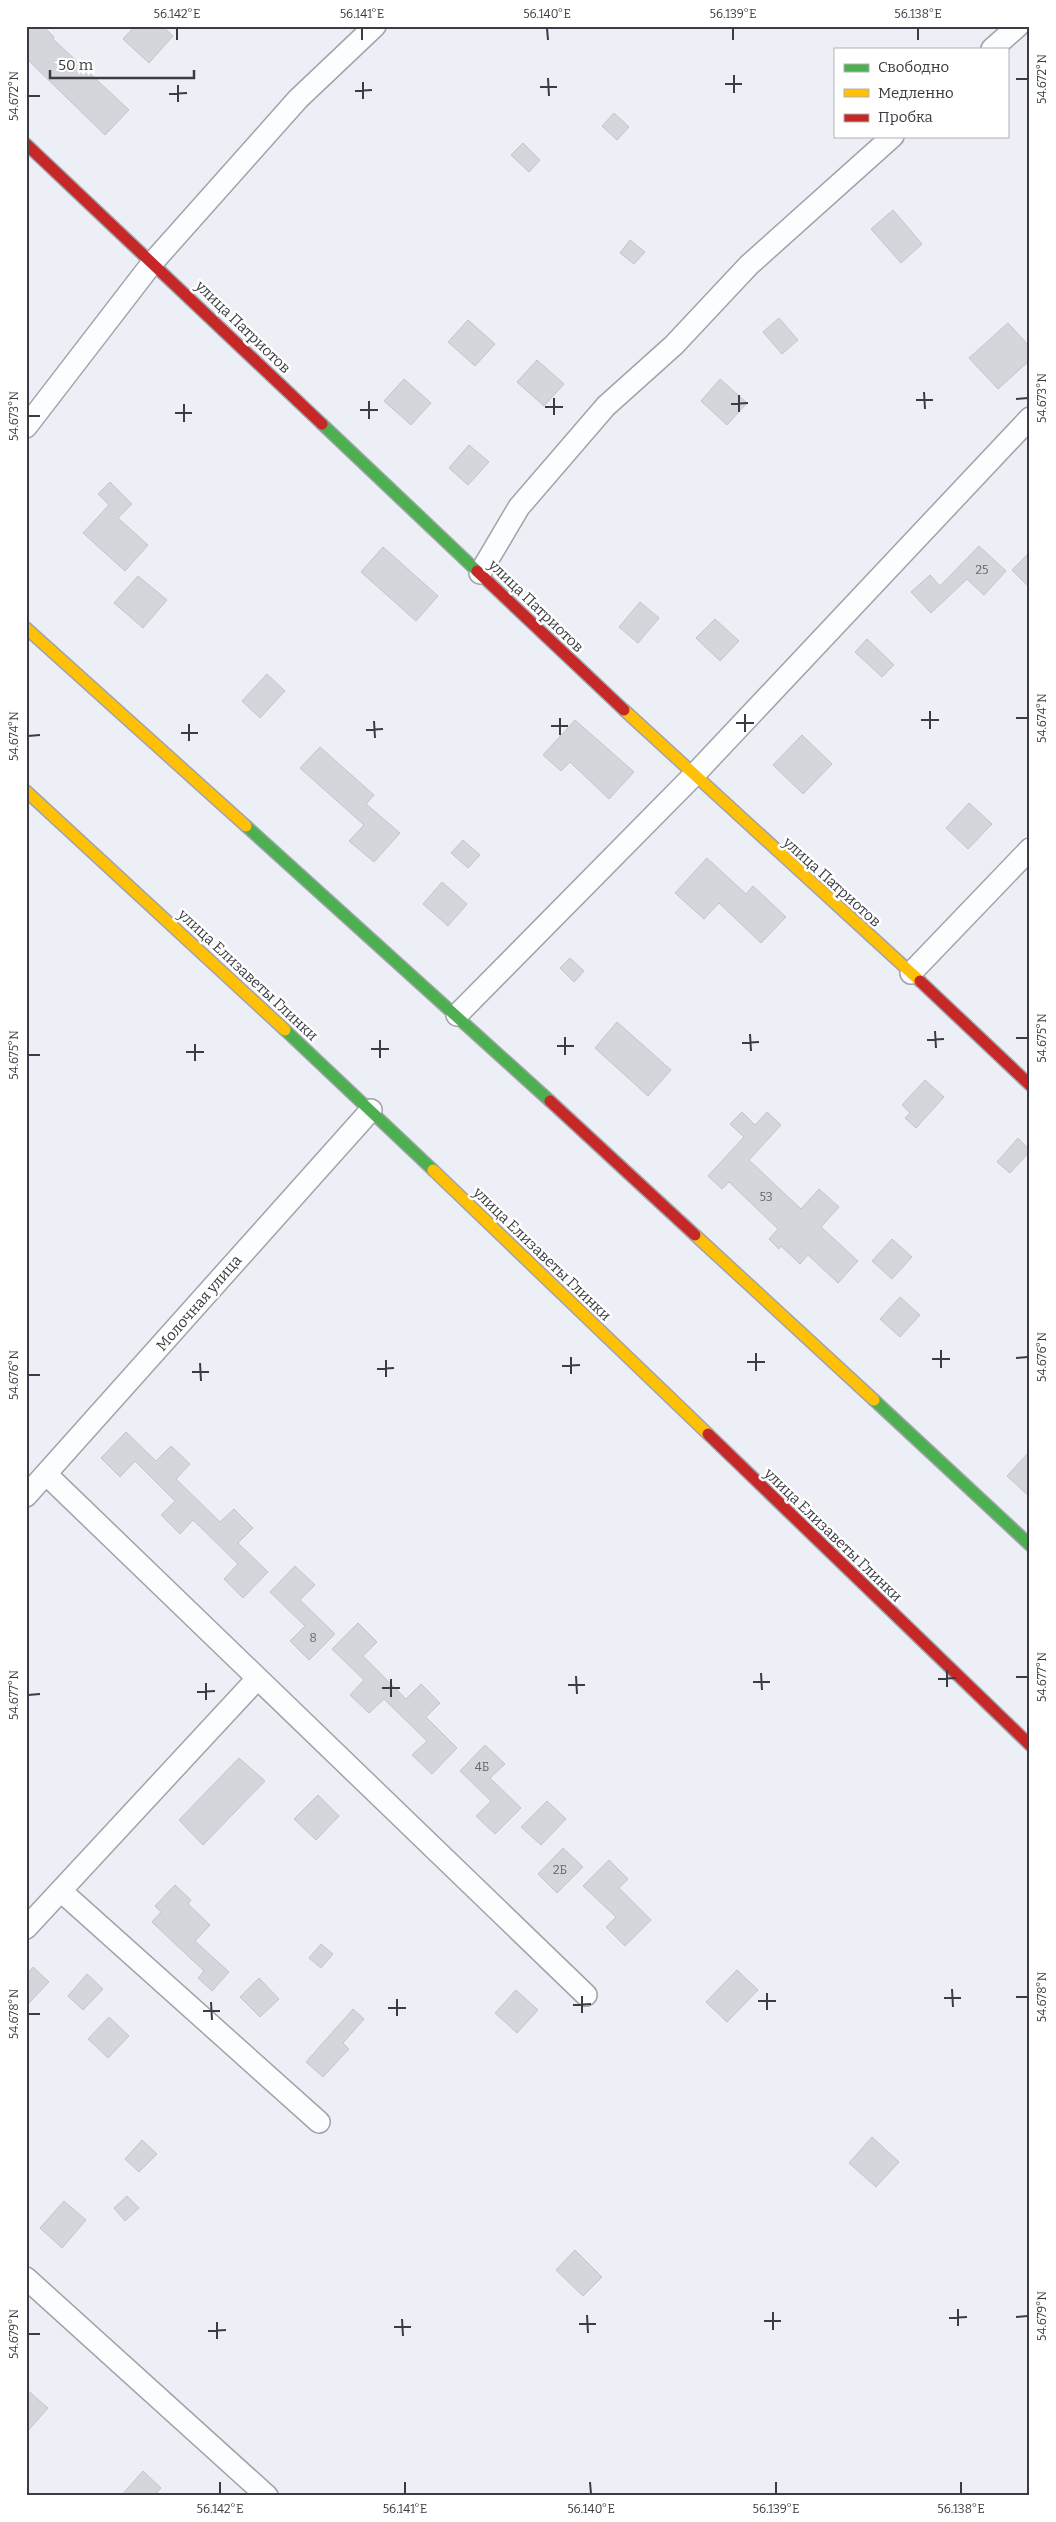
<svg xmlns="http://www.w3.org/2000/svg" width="1056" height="2522" font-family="Bitter,serif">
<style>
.building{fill:#d5d6dc;stroke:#c2c4ca}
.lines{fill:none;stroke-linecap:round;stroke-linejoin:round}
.street-casing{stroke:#a2a3a9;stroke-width:24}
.fast-casing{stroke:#a2a3a9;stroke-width:14}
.slow-casing{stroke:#a2a3a9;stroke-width:14}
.jam-casing{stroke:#a2a3a9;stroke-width:14}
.street{stroke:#fcfdfe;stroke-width:21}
.fast{stroke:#4caf50;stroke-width:11}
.slow{stroke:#ffc107;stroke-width:11}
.jam{stroke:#c62828;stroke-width:11}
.ticks{fill:none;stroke:#3b3c42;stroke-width:2}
.labels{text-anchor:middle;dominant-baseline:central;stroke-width:5;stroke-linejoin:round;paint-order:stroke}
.number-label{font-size:12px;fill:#64656b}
.street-label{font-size:15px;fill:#3b3c42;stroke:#fff}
.neatline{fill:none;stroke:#3b3c42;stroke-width:2}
.ticks-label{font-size:12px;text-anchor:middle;fill:#3b3c42}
</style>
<rect width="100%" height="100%" fill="#edeff7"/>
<path class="building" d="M26,26H43L54,37L53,39L129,110L105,135L26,58Z
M135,26H162L173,36L149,63L123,39Z
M614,113L629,127L617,140L602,126Z
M523,143L540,160L529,172L511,155Z
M893,210L922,244L901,263L871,229Z
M630,240L645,252L634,264L620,253Z
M779,318L798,340L782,354L763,332Z
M468,320L495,344L475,366L448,342Z
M1008,323L1030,347V360L998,389L969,358Z
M537,360L564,384L544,406L517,382Z
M404,379L431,403L411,425L384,401Z
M720,379L747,403L727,425L701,401Z
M469,445L489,462L468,485L449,468Z
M110,482L132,504L118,518L148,545L125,571L83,533L109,505L98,494Z
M979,546L1006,571L984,595L967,579L931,613L911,592L930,575L940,586Z
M383,547L438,596L416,621L361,572Z
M1030,552V588L1012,570Z
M138,576L167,600L143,628L114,603Z
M640,602L659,618L638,643L619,627Z
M715,619L739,641L720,661L696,638Z
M867,639L894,665L882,677L855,652Z
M267,674L285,691L260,718L242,701Z
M575,720L634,772L609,799L570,762L561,771L543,755Z
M802,735L832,764L803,794L773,765Z
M320,747L374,795L366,804L400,833L374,862L349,841L364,825L300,768Z
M969,803L992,824L968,849L946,828Z
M463,840L480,855L468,868L451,853Z
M707,858L746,894L753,886L786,917L761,943L719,903L704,919L675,893Z
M442,882L467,904L448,926L423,904Z
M570,958L584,971L574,982L560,968Z
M617,1022L671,1070L648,1096L595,1048Z
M925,1080L944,1097L916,1128L905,1118L910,1113L902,1105Z
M742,1112L755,1125L767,1112L781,1125L749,1160L801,1209L819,1189L839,1207L821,1227L858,1261L838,1283L808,1255L800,1264L781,1246L779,1249L769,1239L778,1229L729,1182L722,1189L708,1176L744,1137L730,1124Z
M1018,1138L1030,1151L1010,1173L997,1162Z
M892,1239L912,1257L892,1279L872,1261Z
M900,1297L920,1315L900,1337L880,1319Z
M126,1432L156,1461L171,1446L190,1464L176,1479L220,1522L234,1509L253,1528L238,1543L268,1572L243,1598L224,1579L238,1564L193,1520L180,1534L161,1515L175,1501L135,1461L120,1477L101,1458Z
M1030,1451V1497L1007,1476Z
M295,1566L315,1585L300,1600L335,1634L309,1660L290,1641L305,1626L270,1592Z
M358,1623L377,1642L363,1656L406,1699L421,1684L440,1703L426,1717L457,1748L432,1774L412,1755L427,1741L384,1699L369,1713L350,1695L364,1680L332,1649Z
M485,1745L505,1764L490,1778L521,1808L495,1834L476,1816L491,1801L460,1771Z
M239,1758L265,1781L203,1845L179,1820Z
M318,1795L339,1816L316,1840L294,1819Z
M547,1801L566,1819L541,1845L521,1827Z
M563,1848L583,1867L557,1893L538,1874Z
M609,1860L628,1879L619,1888L651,1920L625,1946L606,1927L616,1917L583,1886Z
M175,1885L191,1900L188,1904L210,1925L195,1941L229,1972L212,1991L198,1978L204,1971L152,1922L161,1912L155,1906Z
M321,1944L333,1954L321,1968L309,1958Z
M33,1967L49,1982L26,2006V1975Z
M737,1970L758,1990L727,2022L706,2002Z
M87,1974L103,1989L83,2010L68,1996Z
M259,1978L279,1999L260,2017L240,1997Z
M516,1990L538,2010L517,2033L495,2013Z
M353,2009L364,2019L343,2043L349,2049L323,2077L306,2062Z
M109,2017L129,2036L108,2058L88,2039Z
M872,2137L899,2162L876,2187L849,2163Z
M142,2140L157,2154L139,2172L125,2159Z
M127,2196L139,2208L125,2221L114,2208Z
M64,2201L86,2220L62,2248L40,2228Z
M575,2250L602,2277L583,2296L556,2270Z
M26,2389L48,2408L26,2433Z
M143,2471L161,2488L154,2496H121Z"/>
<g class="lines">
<g class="street-casing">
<path id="street" d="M992,49L1018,26
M26,427L153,262L298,99L375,26
M480,573L519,507L606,406L674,345L749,265L893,136
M911,973L1030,849
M457,1015L693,776L1030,418
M47,1475L586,1995
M26,1496L371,1110
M61,1891L319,2122
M26,1928L257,1679
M26,2278L267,2496"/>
</g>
<g class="fast-casing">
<path id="fast" d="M322,424L477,571
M246,826L550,1101
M285,1030L433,1170
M874,1400L1030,1545"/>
</g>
<g class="slow-casing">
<path id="slow" d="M26,628L246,826
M624,710L920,981
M26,791L285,1030
M433,1170L708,1434
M695,1235L874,1400"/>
</g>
<g class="jam-casing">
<path id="jam" d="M26,144L322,424
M477,571L624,710
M920,981L1030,1085
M550,1101L695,1235
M708,1434L1030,1745"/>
</g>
<use href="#street" class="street"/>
<use href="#fast" class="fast"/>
<use href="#slow" class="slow"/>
<use href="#jam" class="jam"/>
</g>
<path class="ticks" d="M177,28V40M362,28V40M547,28L548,40M733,28V40M918,28V40M734,75V93M548,78L549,96M1016,79H1028M363,82V99M725,84H742M178,85V102M540,87H557M355,91L372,90M169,94L187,93M28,96H40M924,392L925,409M739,395V412M554,398V415M1016,399L1028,398M916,400H933M369,401V419M184,404V422M731,404L748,403M545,407H563M360,410H378M175,413H192M28,416H40M930,711V729M745,714V732M560,718V735M1016,718H1028M921,720H939M374,721L375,738M736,723H754M189,724V741M551,726H568M366,730L383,729M181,733H198M28,736L40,735M935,1031L936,1048M750,1034L751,1051M565,1037V1055M1016,1038H1028M380,1040V1058M927,1040L944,1039M742,1043L759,1042M195,1044V1061M557,1046H574M371,1049H389M186,1052H204M28,1055H40M941,1350V1368M756,1353V1371M571,1357V1374M1016,1358L1028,1357M932,1359H950M386,1360V1377M747,1362H765M200,1363L201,1381M562,1366L580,1365M377,1369L394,1368M192,1372H209M28,1375H40M947,1670V1687M761,1673L762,1690M576,1676L577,1694M1016,1677H1028M391,1679V1697M938,1679L956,1678M753,1682H770M206,1683V1700M568,1685H585M382,1688H400M197,1692L215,1691M28,1695L40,1694M952,1989L953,2007M767,1993V2010M582,1996V2013M1016,1997H1028M944,1998H961M397,1999V2016M758,2001H776M211,2002L212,2020M573,2005L591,2004M388,2008H406M203,2011H220M28,2014H40M958,2309V2326M773,2312V2330M587,2315L588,2333M1016,2317L1028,2316M949,2318L967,2317M402,2319L403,2336M764,2321H781M217,2322V2339M579,2324H596M394,2327H411M208,2331L226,2330M28,2334H40M220,2482V2494M405,2482V2494M590,2482L591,2494M776,2482V2494M961,2482V2494"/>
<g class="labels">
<g class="number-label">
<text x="982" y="570">25</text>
<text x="766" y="1197">53</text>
<text x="313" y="1638">8</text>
<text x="482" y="1767">4Б</text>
<text x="560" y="1870">2Б</text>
</g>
<g class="street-label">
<text transform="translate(243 327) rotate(44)">улица Патриотов</text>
<text transform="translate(536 606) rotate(44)">улица Патриотов</text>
<text transform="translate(832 882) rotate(42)">улица Патриотов</text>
<text transform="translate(248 975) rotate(43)">улица Елизаветы Глинки</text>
<text transform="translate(542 1254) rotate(44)">улица Елизаветы Глинки</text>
<text transform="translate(199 1303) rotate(-49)">Молочная улица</text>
<text transform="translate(833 1535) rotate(44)">улица Елизаветы Глинки</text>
</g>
</g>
<rect width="1056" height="2522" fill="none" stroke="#ffffff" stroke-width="55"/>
<rect x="834" y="48" width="175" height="90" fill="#ffffff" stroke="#b1b1b3"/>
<rect x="844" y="64" width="25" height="8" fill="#4caf50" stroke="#b1b1b3"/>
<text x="878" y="72" font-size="15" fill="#3b3c42">Свободно</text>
<rect x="844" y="89" width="25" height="8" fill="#ffc107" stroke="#b1b1b3"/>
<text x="878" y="98" font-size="15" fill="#3b3c42">Медленно</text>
<rect x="844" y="114" width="25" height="8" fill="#c62828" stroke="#b1b1b3"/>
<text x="878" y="122" font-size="15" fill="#3b3c42">Пробка</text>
<path d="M50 70v8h144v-8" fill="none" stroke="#3b3c42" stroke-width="2.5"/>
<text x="58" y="70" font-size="15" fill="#3b3c42" stroke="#ffffff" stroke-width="4" paint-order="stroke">50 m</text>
<rect x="28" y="28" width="1000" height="2466" class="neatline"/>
<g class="ticks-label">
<text x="177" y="18">56.142°E</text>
<text x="362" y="18">56.141°E</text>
<text x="547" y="18">56.140°E</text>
<text x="733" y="18">56.139°E</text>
<text x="918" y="18">56.138°E</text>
<text transform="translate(1042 79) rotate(-90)" y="4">54.672°N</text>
<text transform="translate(14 96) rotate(-90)" y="4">54.672°N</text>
<text transform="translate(1042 398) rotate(-90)" y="4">54.673°N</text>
<text transform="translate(14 416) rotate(-90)" y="4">54.673°N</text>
<text transform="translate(1042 718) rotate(-90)" y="4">54.674°N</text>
<text transform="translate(14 736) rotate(-90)" y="4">54.674°N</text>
<text transform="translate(1042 1038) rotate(-90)" y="4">54.675°N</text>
<text transform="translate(14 1055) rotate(-90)" y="4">54.675°N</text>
<text transform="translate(1042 1357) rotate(-90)" y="4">54.676°N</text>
<text transform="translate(14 1375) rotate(-90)" y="4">54.676°N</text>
<text transform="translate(1042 1677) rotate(-90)" y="4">54.677°N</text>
<text transform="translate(14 1695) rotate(-90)" y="4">54.677°N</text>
<text transform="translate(1042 1997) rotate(-90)" y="4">54.678°N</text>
<text transform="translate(14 2014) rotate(-90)" y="4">54.678°N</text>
<text transform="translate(1042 2316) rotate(-90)" y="4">54.679°N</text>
<text transform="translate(14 2334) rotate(-90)" y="4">54.679°N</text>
<text x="220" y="2513">56.142°E</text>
<text x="405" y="2513">56.141°E</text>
<text x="591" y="2513">56.140°E</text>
<text x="776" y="2513">56.139°E</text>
<text x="961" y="2513">56.138°E</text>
</g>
</svg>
